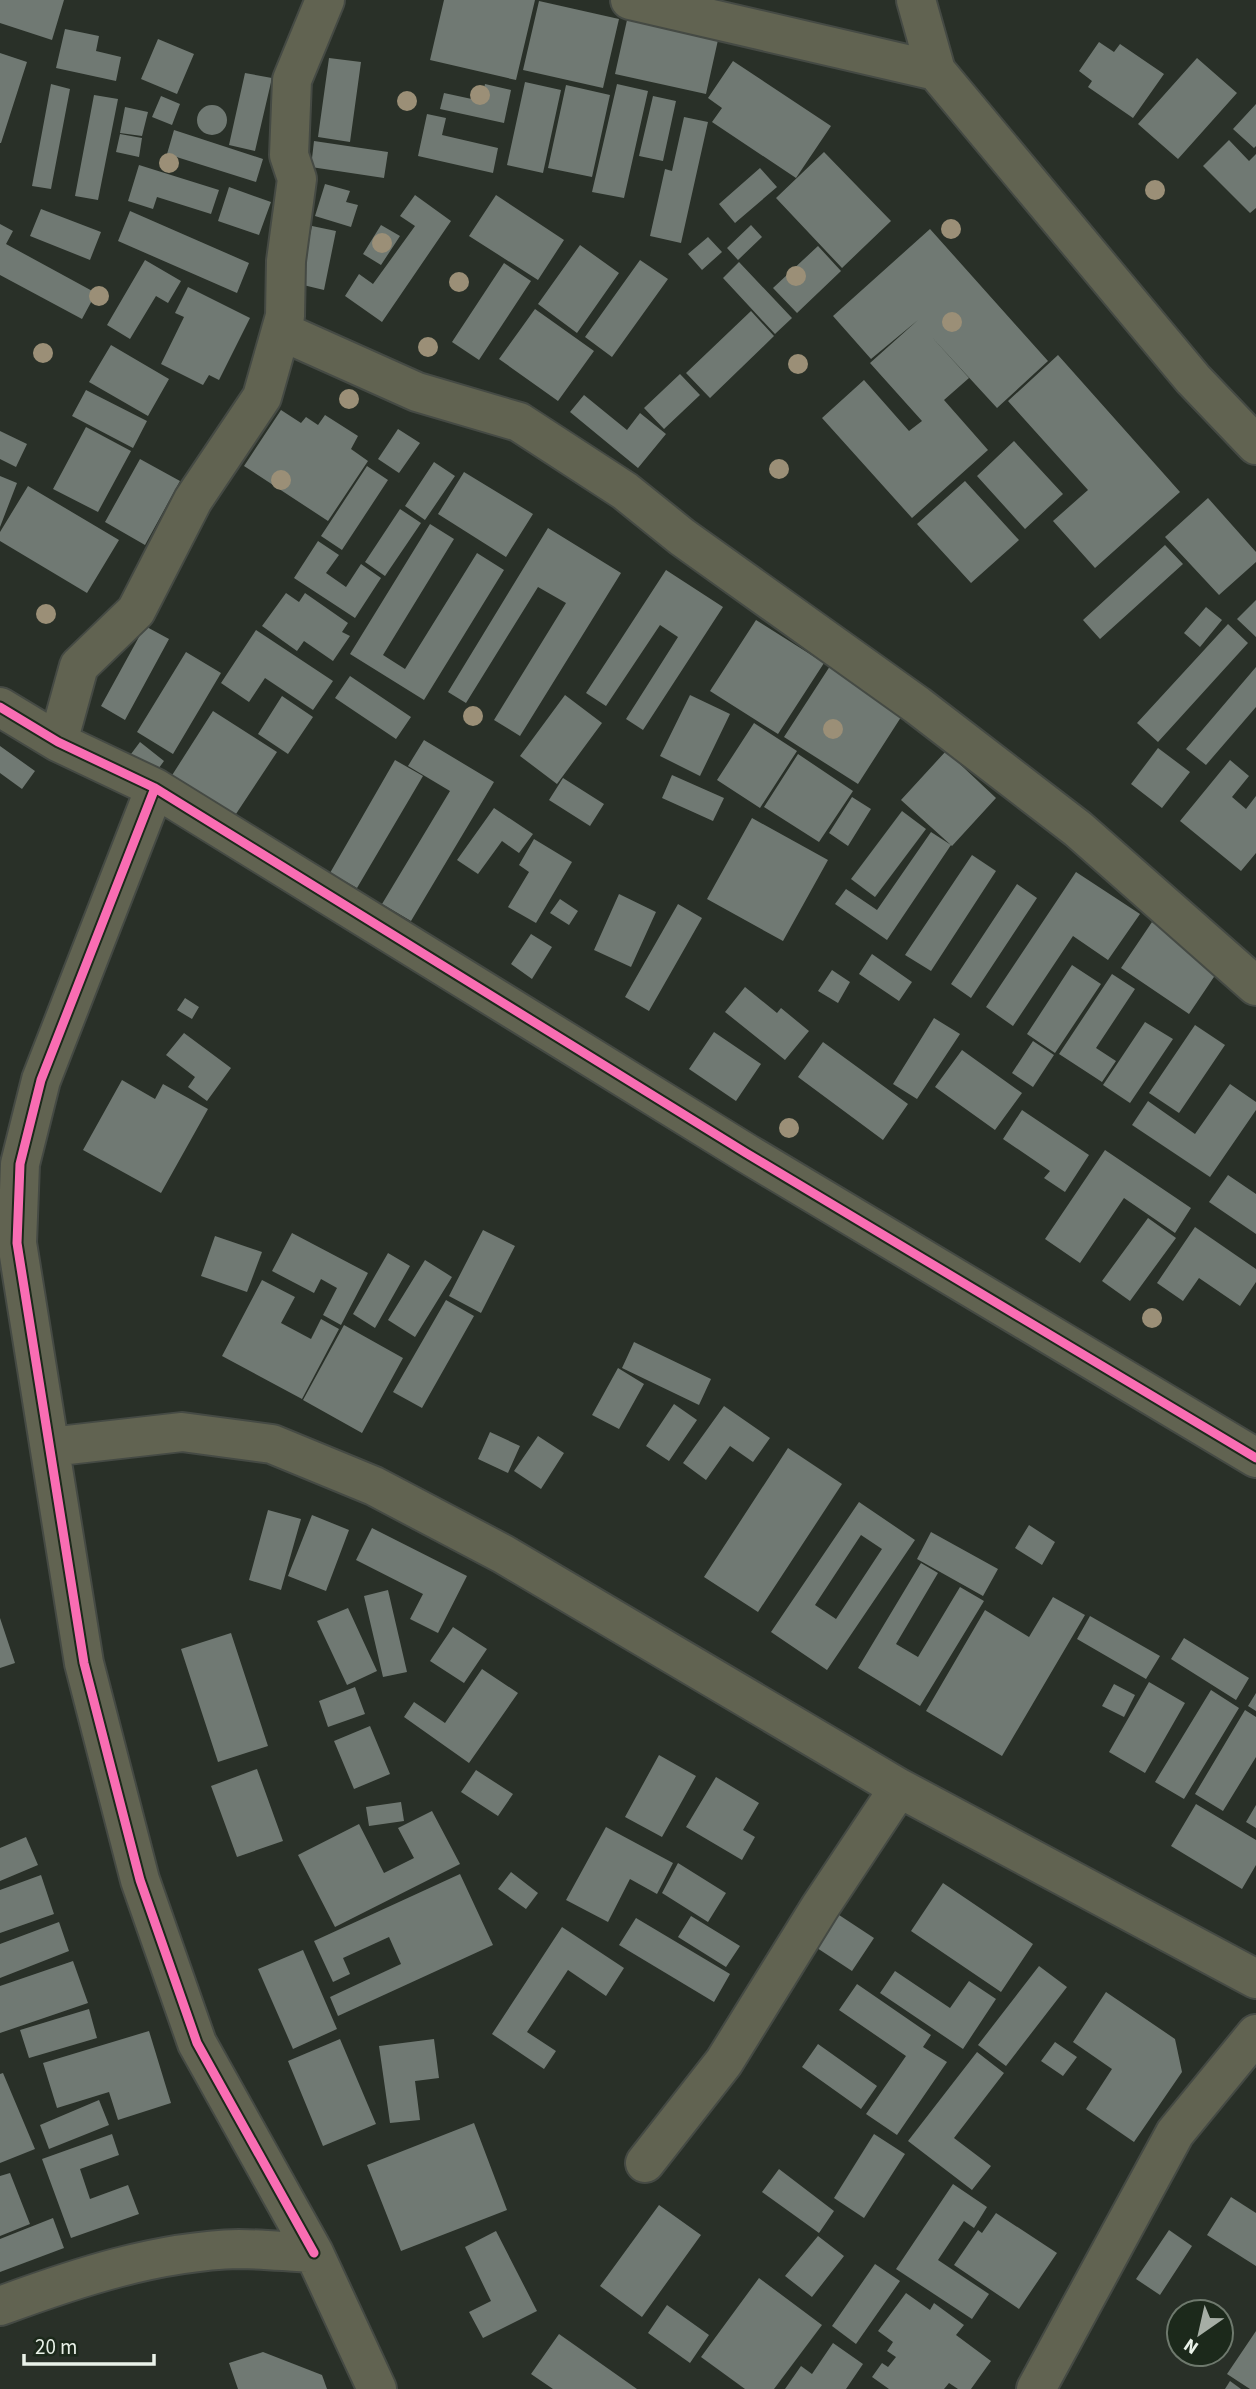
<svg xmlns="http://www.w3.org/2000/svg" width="1256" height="2389" font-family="'Source Sans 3',sans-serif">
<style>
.building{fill:#707973;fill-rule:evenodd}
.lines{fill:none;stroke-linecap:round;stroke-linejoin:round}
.minor-casing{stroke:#454a44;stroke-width:42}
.minor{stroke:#616351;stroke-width:38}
.cycleway-casing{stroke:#1c291b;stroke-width:13}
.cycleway{stroke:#f96db3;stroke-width:9}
.tree{fill:#9b8f77}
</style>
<rect width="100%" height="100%" fill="#293028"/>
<path class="building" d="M0,0H64L52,40L0,23Z
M444,0H535L516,80L430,60Z
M539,1L619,19L603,88L523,70Z
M627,20L718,40L706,94L615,74Z
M65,29L99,36L96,51L121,57L116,81L56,68Z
M158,39L194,54L177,94L141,79Z
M1099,42L1114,52L1120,44L1164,74L1133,118L1088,87L1092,81L1079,71Z
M0,53L27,62L1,143H0Z
M329,58L361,62L350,142L318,137Z
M1197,58L1237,93L1178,159L1138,124Z
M733,61L831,126L796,178L712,122L722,108L708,98Z
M245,73L272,78L255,151L229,145Z
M525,82L561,90L543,173L507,165Z
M51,84L70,89L51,189L32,186Z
M485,84L511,90L504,123L440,109L444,93L481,101Z
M617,84L648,91L624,198L592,192Z
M566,85L610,95L592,177L548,168Z
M94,95L118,99L98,200L75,196Z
M161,96L180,104L172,125L152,117Z
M653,96L676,101L663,161L639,156Z
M1256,104V146L1254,148L1233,129Z
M197 120a15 15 0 1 1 30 0a15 15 0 1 1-30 0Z
M125,107L148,112L142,136L120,133Z
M427,114L446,118L442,135L498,148L493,173L418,156Z
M684,117L708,122L681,243L650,236L665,169L672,171Z
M174,130L263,159L256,182L167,154Z
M120,134L142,138L139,157L116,152Z
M1229,140L1249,161L1256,154V208L1250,213L1203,166Z
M314,141L388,152L384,178L311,167Z
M824,152L891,221L842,268L776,198Z
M139,165L219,190L211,214L157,197L153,209L128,201Z
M760,168L777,187L735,223L719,204Z
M325,184L350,191L346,202L358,205L351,227L315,216Z
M229,187L271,202L259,235L218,221Z
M415,195L451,221L382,322L345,296L359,274L373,284L415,226L400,216Z
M496,195L564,240L538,280L469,236Z
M41,209L101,232L90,260L30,236Z
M130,211L249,263L237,293L118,241Z
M0,224L13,231L6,244L96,293L82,319L0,275Z
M381,225L400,236L381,265L363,254Z
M751,225L762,237L738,260L727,248Z
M312,226L336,231L324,290L299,284Z
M930,229L1048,361L997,408L929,334L969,378L944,400L988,450L912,518L822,418L864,380L909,431L922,421L870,363L918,320L871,359L833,316Z
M708,237L722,252L702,270L688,254Z
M580,245L619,273L577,333L538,304Z
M818,246L841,271L797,313L773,288Z
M145,260L181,281L168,303L156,296L130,339L107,325Z
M640,260L668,279L612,357L585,337Z
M739,262L792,318L775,334L723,278Z
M504,263L531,281L479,360L452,342Z
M188,287L250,318L219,380L209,375L203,385L161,364L184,317L175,313Z
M535,309L594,351L558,401L499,359Z
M751,311L774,336L710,398L686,373Z
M111,345L169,379L148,416L89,382Z
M1058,355L1180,492L1095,568L1053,521L1088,490L1008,401Z
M680,374L700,395L664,429L644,408Z
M86,390L147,421L133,448L72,416Z
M584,395L627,430L640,413L666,434L638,468L570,412Z
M281,410L301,423L306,417L318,425L325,415L358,436L351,449L368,461L328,521L244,466Z
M86,427L131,451L98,512L53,489Z
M398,429L420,443L399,473L378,459Z
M0,431L27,444L16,467L0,459Z
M1014,441L1063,494L1025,529L977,476Z
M140,459L180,481L145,545L105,522Z
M434,462L455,476L425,520L405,506Z
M367,466L388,480L342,550L321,536Z
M464,472L533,514L506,557L438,514Z
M0,476L17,483L0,527Z
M965,481L1019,540L971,583L917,524Z
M28,486L119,540L87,593L0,541V532Z
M1208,498L1256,552V562L1219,595L1165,537Z
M400,509L421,523L385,576L365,562Z
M430,524L454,539L383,655L405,669L477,553L504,570L424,700L350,654Z
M548,528L621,573L520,736L494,720L566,603L538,587L466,703L448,692Z
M318,541L339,555L326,573L346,587L361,564L381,578L355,618L294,578Z
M1165,545L1183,564L1100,639L1083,620Z
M666,570L723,607L643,730L626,719L678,637L660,625L606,706L586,693Z
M286,593L299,602L305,593L348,623L342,632L350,636L333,661L304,641L297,651L262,626Z
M1256,600V637L1237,619Z
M1206,607L1222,620L1200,647L1184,633Z
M756,620L824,663L778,734L710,691Z
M1228,624L1248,643L1158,742L1137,723Z
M145,626L169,639L125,720L101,706Z
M256,630L333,681L313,710L265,678L249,702L221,683Z
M186,652L221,673L173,754L137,732Z
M832,663L905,711L858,784L784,737Z
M1256,667V707L1206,765L1186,749Z
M350,676L411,717L396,739L335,698Z
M565,695L602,723L557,784L520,756Z
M690,695L730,714L700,776L660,756Z
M282,696L313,717L288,754L258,734Z
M213,711L277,752L232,820L169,780Z
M754,723L797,751L760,808L717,780Z
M424,740L494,782L411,921L382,904L450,791L408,766Z
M140,742L164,761L156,772L131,754Z
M0,746L35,771L22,789L0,773Z
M1158,748L1190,772L1162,808L1131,784Z
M946,751L996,798L952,846L901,800Z
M798,754L853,791L819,842L764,807Z
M395,760L423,776L357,888L330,873Z
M1230,760L1249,776L1232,797L1246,809L1256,796V853L1241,871L1180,821Z
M672,775L724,798L713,821L662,798Z
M563,778L604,804L590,826L549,800Z
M852,797L871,809L848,846L829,833Z
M494,808L533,834L519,853L502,841L478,874L457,860Z
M902,811L926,829L875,897L851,879Z
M752,818L828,860L783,941L707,899Z
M931,832L951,845L887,940L835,904L846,889L877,910Z
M534,839L572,862L536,923L508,907L529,872L519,865Z
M972,855L996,871L931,971L905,955Z
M1076,872L1140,914L1108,960L1073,936L1013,1026L986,1007Z
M1017,884L1037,898L971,998L951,984Z
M619,894L656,912L631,967L594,950Z
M560,899L578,911L569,925L550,913Z
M678,904L702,918L649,1011L625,997Z
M1152,922L1220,968L1189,1014L1121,968Z
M531,934L552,947L532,979L511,964Z
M872,954L912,982L899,1001L859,974Z
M1072,965L1101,984L1055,1053L1027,1034Z
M832,970L850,982L838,1003L818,991Z
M1112,974L1135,989L1096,1048L1116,1061L1102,1082L1059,1054Z
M745,987L777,1013L781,1008L809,1031L785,1060L725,1012Z
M185,998L199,1007L192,1019L177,1010Z
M934,1018L960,1034L917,1099L893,1084Z
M1145,1022L1173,1039L1130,1103L1103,1085Z
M1195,1025L1225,1045L1179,1113L1149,1093Z
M714,1032L761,1064L736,1101L689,1069Z
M184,1033L231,1068L207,1101L188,1087L195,1077L166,1055Z
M1033,1041L1054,1055L1033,1087L1012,1073Z
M823,1042L908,1104L883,1140L798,1077Z
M962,1050L1022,1093L995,1130L935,1087Z
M122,1080L155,1099L163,1084L208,1109L161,1193L83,1150Z
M1230,1084L1256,1102V1110L1210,1177L1132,1125L1148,1101L1195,1134Z
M1022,1110L1089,1155L1065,1192L1044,1178L1050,1171L1003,1139Z
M1105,1150L1191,1208L1175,1233L1124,1198L1080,1263L1045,1239Z
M1228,1175L1256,1194V1234L1209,1202Z
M1148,1218L1176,1238L1130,1301L1102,1281Z
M1195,1227L1256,1269V1282L1240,1306L1199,1278L1183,1301L1157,1283Z
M483,1230L515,1246L481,1313L449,1296Z
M292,1233L368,1273L341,1325L323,1315L337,1288L321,1279L314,1293L272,1271Z
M215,1236L262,1252L247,1292L201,1276Z
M388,1253L410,1266L375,1328L353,1314Z
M425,1260L452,1277L415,1337L388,1320Z
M262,1280L295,1297L281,1323L311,1339L321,1319L339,1329L302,1399L222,1356Z
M446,1300L474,1316L422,1408L393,1392Z
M344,1325L403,1358L362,1433L303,1400Z
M634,1342L711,1379L699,1405L622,1368Z
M618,1368L644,1384L619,1429L592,1415Z
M674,1404L697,1420L669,1461L646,1446Z
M724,1406L770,1438L753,1462L730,1446L706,1480L683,1463Z
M490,1432L520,1446L508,1473L478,1459Z
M538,1436L564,1453L541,1489L514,1471Z
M788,1448L842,1484L758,1612L704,1577Z
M859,1502L915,1540L827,1670L771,1632ZM861,1535L882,1549L836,1619L815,1605Z
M268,1510L301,1519L281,1590L249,1580Z
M312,1515L349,1530L326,1591L288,1576Z
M1029,1525L1055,1542L1042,1565L1015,1548Z
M372,1528L467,1576L438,1633L410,1619L423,1594L356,1560Z
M931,1532L998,1569L983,1596L917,1559Z
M921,1563L938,1573L896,1644L918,1657L960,1587L984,1601L920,1706L858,1668Z
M388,1590L407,1672L383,1677L364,1596Z
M1053,1597L1085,1615L1002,1756L926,1711L985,1610L1029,1637Z
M348,1608L377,1671L347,1685L317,1621Z
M1090,1616L1160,1656L1146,1679L1077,1639Z
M0,1618L15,1663L0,1668Z
M453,1627L487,1649L464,1683L430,1661Z
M231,1633L268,1746L218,1762L181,1649Z
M1184,1638L1249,1678L1236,1700L1171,1659Z
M482,1669L518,1693L469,1763L404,1717L414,1702L445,1723Z
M1149,1682L1185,1703L1145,1773L1109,1752Z
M1114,1684L1135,1695L1124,1717L1102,1706Z
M355,1687L365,1714L328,1727L319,1701Z
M1211,1690L1239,1708L1184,1799L1155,1782Z
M1256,1693V1711L1248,1706Z
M1245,1710L1256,1717V1757L1223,1811L1195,1794Z
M370,1726L390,1774L354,1789L334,1741Z
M659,1755L696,1776L662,1837L625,1817Z
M257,1769L283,1841L237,1857L211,1786Z
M476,1770L513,1794L498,1816L461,1792Z
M716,1777L759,1803L743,1830L755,1837L742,1860L686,1827Z
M401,1802L404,1821L369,1826L366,1807Z
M1196,1804L1256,1840V1865L1242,1889L1171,1846Z
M1256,1805V1828L1246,1822Z
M432,1811L460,1864L335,1927L298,1855L359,1824L384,1873L414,1858L398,1828Z
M606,1827L673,1863L657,1894L630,1879L608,1922L566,1900Z
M26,1837L38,1865L0,1881V1848Z
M678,1863L726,1893L708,1922L662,1893Z
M511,1872L538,1893L526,1909L498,1889Z
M460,1874L493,1945L338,2016L330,1997L401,1964L389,1937L343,1958L350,1974L333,1982L314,1941Z
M41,1875L54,1914L0,1933V1890Z
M943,1883L1033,1944L1001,1992L911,1931Z
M836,1913L874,1938L852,1971L814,1946Z
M691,1916L740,1946L726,1967L678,1937Z
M636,1918L730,1974L714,2002L619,1945Z
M59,1922L69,1951L0,1978V1944Z
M562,1927L624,1968L606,1996L568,1970L527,2032L556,2051L544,2069L492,2034Z
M303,1950L337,2029L293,2049L258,1969Z
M73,1961L88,2003L0,2033V1986Z
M1039,1966L1067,1987L1006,2066L978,2045Z
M895,1971L950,2008L969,1981L996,1999L963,2049L880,1993Z
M857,1984L931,2035L923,2047L947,2062L897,2135L866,2114L906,2056L839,2010Z
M1106,1992L1175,2039L1182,2072L1134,2142L1086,2109L1112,2069L1073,2042Z
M89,2009L97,2038L29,2058L20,2030Z
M149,2031L171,2103L118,2120L109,2092L57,2108L43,2063Z
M340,2039L376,2124L323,2146L288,2061Z
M434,2039L439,2078L415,2081L420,2120L390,2123L379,2046Z
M1055,2042L1077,2057L1063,2076L1041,2061Z
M818,2044L877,2086L861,2109L802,2067Z
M977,2052L1004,2073L954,2138L991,2166L972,2190L908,2141Z
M3,2073L35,2149L0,2163V2074Z
M99,2100L109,2125L49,2149L40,2125Z
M474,2123L507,2210L401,2251L367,2165Z
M112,2134L119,2155L80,2169L90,2199L128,2185L139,2214L71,2238L42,2159Z
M874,2134L905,2154L864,2218L834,2198Z
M779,2169L834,2211L819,2233L762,2192Z
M10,2173L30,2224L0,2236V2176Z
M953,2184L987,2207L974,2228L964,2221L938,2260L989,2294L972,2319L896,2269Z
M1231,2197L1256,2213V2266L1207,2235Z
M659,2205L701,2235L642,2317L600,2286Z
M996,2213L1057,2253L1019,2309L954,2265L978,2230L982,2233Z
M53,2218L64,2248L0,2272V2239Z
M1169,2230L1192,2246L1160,2295L1136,2279Z
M496,2231L537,2311L483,2338L469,2312L491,2301L465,2247Z
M818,2236L844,2256L812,2297L785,2276Z
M875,2264L900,2281L856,2344L832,2326Z
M759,2278L822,2325L774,2389H745L701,2357Z
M906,2293L930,2310L934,2303L964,2325L956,2335L991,2361L971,2389H958L949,2383L944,2389H889L872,2377L882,2363L888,2367L896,2357L887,2351L893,2342L878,2331Z
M667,2305L709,2335L690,2363L648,2333Z
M1256,2331V2389H1250L1227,2374Z
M559,2334L637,2389H553L531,2374Z
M833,2343L863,2364L846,2389H785L801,2366L812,2374Z
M263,2352L322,2375L327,2389H238L229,2363Z
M1230,2381L1241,2389H1225Z"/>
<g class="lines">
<g class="minor-casing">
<path id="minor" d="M630,0L936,71
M916,0L936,71L1193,379L1256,445
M283,332L417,392L519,422L625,491L682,537L917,705L1078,829L1256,986
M0,707L58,742L155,788L746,1153L1256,1458
M58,742L79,666L136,611L193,500L262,397L285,316L286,261L297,179L289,155L292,80L325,0
M155,788L41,1080L20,1164L17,1243L84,1663L140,1880L197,2043L314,2253
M50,1447L182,1432L272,1444L374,1486L503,1554L899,1788L1256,1979
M645,2163L724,2062L820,1907L899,1788
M0,2306C76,2278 157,2251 239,2249C264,2249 289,2252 314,2253L377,2389
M1036,2389L1175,2133L1256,2034"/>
</g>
<use href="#minor" class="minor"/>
<g class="cycleway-casing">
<path id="cycleway" d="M0,707L58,742L155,788L746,1153L1256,1458
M155,788L41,1080L20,1164L17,1243L84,1663L140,1880L197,2043L314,2253"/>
</g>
<use href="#cycleway" class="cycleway"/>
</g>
<g class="tree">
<circle cx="480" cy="95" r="10"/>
<circle cx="407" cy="101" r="10"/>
<circle cx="169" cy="163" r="10"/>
<circle cx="1155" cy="190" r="10"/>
<circle cx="951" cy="229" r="10"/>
<circle cx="382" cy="243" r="10"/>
<circle cx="796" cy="276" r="10"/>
<circle cx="459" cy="282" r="10"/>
<circle cx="99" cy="296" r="10"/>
<circle cx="952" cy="322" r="10"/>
<circle cx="428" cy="347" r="10"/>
<circle cx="43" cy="353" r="10"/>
<circle cx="798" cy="364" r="10"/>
<circle cx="349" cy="399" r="10"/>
<circle cx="779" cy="469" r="10"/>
<circle cx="281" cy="480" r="10"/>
<circle cx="46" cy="614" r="10"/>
<circle cx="473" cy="716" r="10"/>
<circle cx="833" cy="729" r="10"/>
<circle cx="789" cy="1128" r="10"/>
<circle cx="1152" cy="1318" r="10"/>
</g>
<g transform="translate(1200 2333) rotate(214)"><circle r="33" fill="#1c291b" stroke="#6e796d" stroke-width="2"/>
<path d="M0-5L12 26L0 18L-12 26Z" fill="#a6aea5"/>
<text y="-10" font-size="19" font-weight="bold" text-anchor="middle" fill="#eaf2e9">N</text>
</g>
<path d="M24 2354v10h130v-10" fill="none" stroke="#eaf2e9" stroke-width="3.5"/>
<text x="35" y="2354" font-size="21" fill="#eaf2e9" stroke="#1c291b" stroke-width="5" paint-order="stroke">20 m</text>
</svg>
